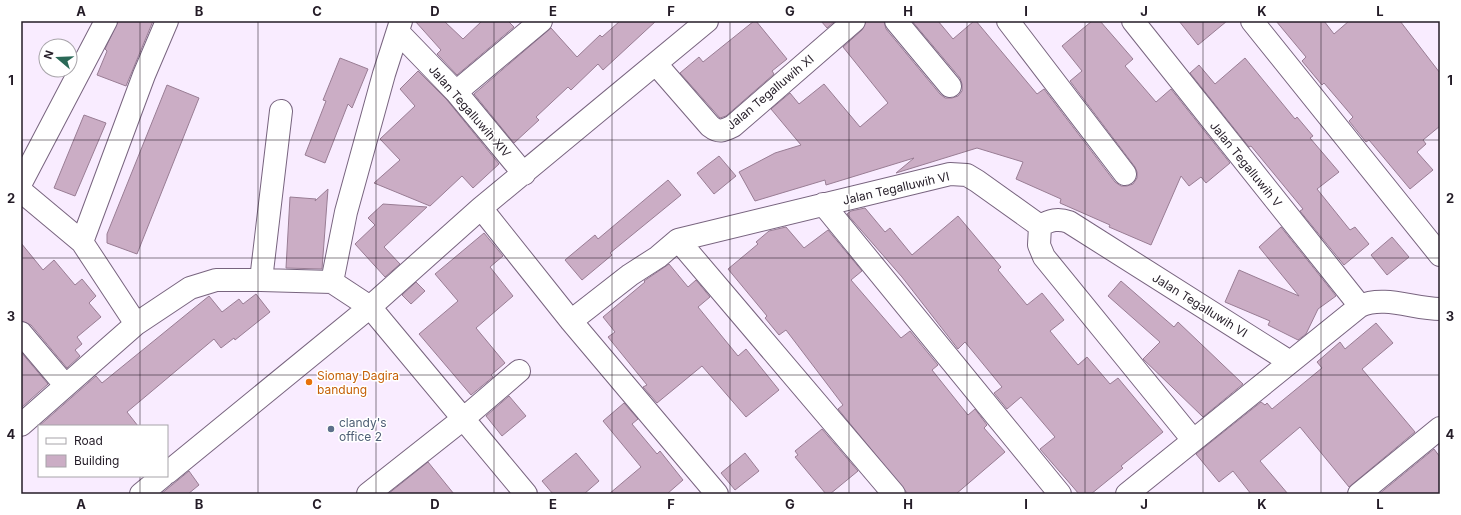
<svg xmlns="http://www.w3.org/2000/svg" width="1461" height="515" font-family="Inter,sans-serif">
<style>
.building{fill:#cbadc5;stroke:#997d94}
.lines{fill:none;stroke-linecap:round;stroke-linejoin:round}
.minor-casing{stroke:#78647f;stroke-width:24}
.minor{stroke:#fff;stroke-width:22}
.grid{fill:none;stroke:#241c27;stroke-width:1;stroke-opacity:0.55}
.food-dot{fill:#e8710a;stroke:#fff;stroke-width:1.5}
.service-dot{fill:#5c6f8a;stroke:#fff;stroke-width:1.5}
.labels{text-anchor:middle;dominant-baseline:central;stroke-width:3;stroke-linejoin:round;paint-order:stroke}
.street-label{font-size:12px;fill:#241c27;stroke:#fff}
.food-label{font-size:12px;fill:#c56008;stroke:#fff;text-anchor:start}
.service-label{font-size:12px;fill:#4e5e75;stroke:#fff;text-anchor:start}
.neatline{fill:none;stroke:#241c27;stroke-width:1.5}
.grid-label{font-size:13px;text-anchor:middle;font-weight:bold;fill:#241c27}
</style>
<rect width="100%" height="100%" fill="#f9ecff"/>
<path class="building" d="M118,21H153L126,86L97,75L107,51L105,49Z
M415,21H444L463,39L482,21H508L514,27L457,75L437,54L441,50Z
M620,21H656L603,70L598,64L571,90L568,87L536,117L539,120L514,143L474,94L551,28L577,57L600,35L602,37Z
M754,21H756L787,59L772,71L774,74L726,116L720,118L680,73L699,57L703,62Z
M821,21H835L827,28Z
M866,21H884L886,29L940,94L945,98H952L958,96L962,91V84L960,78L912,21H938L953,39L974,21H976L1037,94L1044,89L1115,182L1121,186H1127L1133,184L1137,178V172L1135,167L1070,81L1082,71L1062,46L1092,21H1100L1133,59L1125,66L1156,102L1171,89L1230,163L1206,183L1201,177L1189,186L1181,176L1151,245L1109,227L1110,225L1060,203L1061,199L1016,179L1023,162L977,148L896,173L914,158L826,185L825,180L755,201L739,172L775,153L801,145L771,109L790,93L799,104L824,84L860,127L888,103L843,47L862,30Z
M1179,21H1227L1198,45Z
M1276,21H1324L1334,34L1349,21H1400L1440,73V126L1423,140L1426,144L1417,152L1433,170L1410,189L1369,140L1366,142L1349,121L1353,117L1324,83L1322,85L1302,61L1306,57Z
M340,58L368,69L352,108L348,104L325,163L305,155L326,101L323,100Z
M1245,58L1295,119L1297,117L1313,136L1310,138L1339,172L1317,189L1350,230L1355,227L1369,244L1344,265L1300,211L1303,209L1251,146L1249,147L1190,73L1199,65L1215,84Z
M418,71L447,100L499,164L473,188L462,176L430,206L374,183L400,160L380,139L415,106L400,89Z
M167,85L199,98L137,254L107,243V234Z
M84,115L106,123L75,196L54,188Z
M719,156L736,176L714,194L697,173Z
M668,180L681,195L610,253L612,255L582,280L565,260L595,235L598,239Z
M328,189L322,269L286,268L290,197L316,199L315,201Z
M383,204L427,207L384,247L400,264L385,277L355,244L375,225L368,218Z
M865,208L885,232L890,228L912,255L958,216L1001,267L998,270L1027,305L1042,293L1064,320L1050,331L1078,365L1087,357L1110,384L1118,378L1163,432L1121,466L1123,468L1091,494H1079L1040,449L1055,437L1021,397L1007,409L994,393L1002,387L965,342L958,349L902,277L847,214L851,211Z
M786,227L804,248L828,230L862,271L851,280L901,338L910,331L938,365L932,370L968,415L975,409L987,425L984,428L1005,452L956,494H908L838,409L843,405L786,330L779,335L765,318L767,316L728,269L758,244L756,242L769,231Z
M1281,227L1336,296L1318,309L1306,334L1298,340L1268,325L1270,321L1225,302L1239,270L1299,296L1259,247Z
M484,233L503,256L490,267L513,296L476,328L505,363L491,375L493,377L471,395L419,334L458,301L435,274Z
M1392,237L1409,257L1387,275L1371,255Z
M21,243L43,270L54,260L75,285L82,279L96,296L89,303L101,317L77,337L82,344L75,350L80,356L67,368L31,325L21,321Z
M669,264L688,287L696,280L710,297L698,307L738,356L746,349L779,390L746,417L702,366L657,403L643,387L647,385L608,337L615,332L603,317L645,282L644,281Z
M1121,281L1174,327L1178,322L1243,384L1203,417L1143,359L1160,342L1108,296Z
M416,282L425,291L411,304L402,295Z
M256,294L270,312L235,340L234,338L221,348L214,339L127,412L138,426H39L96,376L102,383L209,296L222,312L239,299L243,304Z
M1376,323L1393,343L1362,369L1415,432L1349,487L1300,427L1260,461L1288,494H1251L1233,471L1219,482L1196,454L1261,402L1265,405L1267,403L1272,409L1322,368L1317,362L1340,342L1345,349Z
M21,352L48,384L21,408Z
M509,396L526,416L502,436L486,416Z
M624,403L638,419L632,424L657,454L660,451L683,480L667,494H609L641,467L603,421Z
M822,429L858,471L830,494H826L795,457L798,455L795,451Z
M1434,449L1440,457V494H1379Z
M576,453L599,481L584,494H553L542,481Z
M745,453L759,471L735,490L721,473Z
M428,462L454,494H388Z
M189,471L199,485L188,494H161Z"/>
<g class="lines">
<g class="minor-casing">
<path id="minor" d="M896,21L950,86
M1008,21L1125,174
M1133,21L1360,306
M1252,21L1440,255
M398,32L456,92L524,174
M656,64L710,126C719,133 723,131 733,126L854,21
M456,92L541,21
M21,183L106,21
M21,191L82,242L136,324
M823,204L1060,494
M481,208L571,321L717,494
M1040,226C1050,220 1058,218 1069,222L1290,362
M1040,226L1039,245L1044,257L1193,440
M678,240L894,494
M82,242L144,75L167,21
M261,280L281,111
M332,282L346,212L384,74L401,21
M571,321L630,275L658,257L678,240L950,174L967,175L977,181L1040,226
M21,333L65,385
M21,425L136,324L190,288L216,280H261L332,282L370,307L526,494
M167,473L370,307L481,208L707,21
M141,494L163,476
M368,494L463,419L519,371
M1127,494L1360,306C1384,295 1414,309 1440,309
M1359,494L1440,428"/>
</g>
<use href="#minor" class="minor"/>
</g>
<path class="grid" d="M140,21V426M258,21V494M376,21V494M494,21V494M612,21V494M730,21V494M849,21V494M967,21V494M1085,21V494M1203,21V494M1321,21V494M21,140H1440M21,258H1440M21,375H1440M140,476V494"/>
<circle class="food-dot" cx="309" cy="382" r="4"/>
<circle class="service-dot" cx="331" cy="429" r="4"/>
<g class="labels">
<g class="street-label">
<text transform="translate(770 92) rotate(-40)">Jalan Tegalluwih XI</text>
<text transform="translate(470 111) rotate(49)">Jalan Tegalluwih XIV</text>
<text transform="translate(1246 164) rotate(51)">Jalan Tegalluwih V</text>
<text transform="translate(896 188) rotate(-13)">Jalan Tegalluwih VI</text>
<text transform="translate(1200 305) rotate(32)">Jalan Tegalluwih VI</text>
</g>
<g class="food-label">
<text x="317" y="375">Siomay Dagira<tspan x="317" dy="14">bandung</tspan></text>
</g>
<g class="service-label">
<text x="339" y="422">clandy's<tspan x="339" dy="14">office 2</tspan></text>
</g>
</g>
<rect width="1461" height="515" fill="none" stroke="#ffffff" stroke-width="44"/>
<rect x="38" y="425" width="130" height="52" fill="#ffffff" stroke="#a7a4a9"/>
<rect x="46" y="438" width="20" height="6" fill="#ffffff" stroke="#a7a4a9"/>
<text x="74" y="445" font-size="12" fill="#241c27">Road</text>
<rect x="46" y="455" width="20" height="12" fill="#cbadc5" stroke="#a7a4a9"/>
<text x="74" y="465" font-size="12" fill="#241c27">Building</text>
<g transform="translate(58 58) rotate(289)"><circle r="19" fill="#ffffff" stroke="#a7a4a9"/>
<path d="M0-3L7 15L0 10L-7 15Z" fill="#2a6957"/>
<text y="-6" font-size="11" font-weight="bold" text-anchor="middle" fill="#241c27">N</text>
</g>
<rect x="22" y="22" width="1417" height="471" class="neatline"/>
<g class="grid-label">
<text x="81" y="16">A</text>
<text x="199" y="16">B</text>
<text x="317" y="16">C</text>
<text x="435" y="16">D</text>
<text x="553" y="16">E</text>
<text x="671" y="16">F</text>
<text x="790" y="16">G</text>
<text x="908" y="16">H</text>
<text x="1026" y="16">I</text>
<text x="1144" y="16">J</text>
<text x="1262" y="16">K</text>
<text x="1380" y="16">L</text>
<text x="11" y="85">1</text>
<text x="1450" y="85">1</text>
<text x="11" y="203">2</text>
<text x="1450" y="203">2</text>
<text x="11" y="321">3</text>
<text x="1450" y="321">3</text>
<text x="11" y="439">4</text>
<text x="1450" y="439">4</text>
<text x="81" y="509">A</text>
<text x="199" y="509">B</text>
<text x="317" y="509">C</text>
<text x="435" y="509">D</text>
<text x="553" y="509">E</text>
<text x="671" y="509">F</text>
<text x="790" y="509">G</text>
<text x="908" y="509">H</text>
<text x="1026" y="509">I</text>
<text x="1144" y="509">J</text>
<text x="1262" y="509">K</text>
<text x="1380" y="509">L</text>
</g>
</svg>
